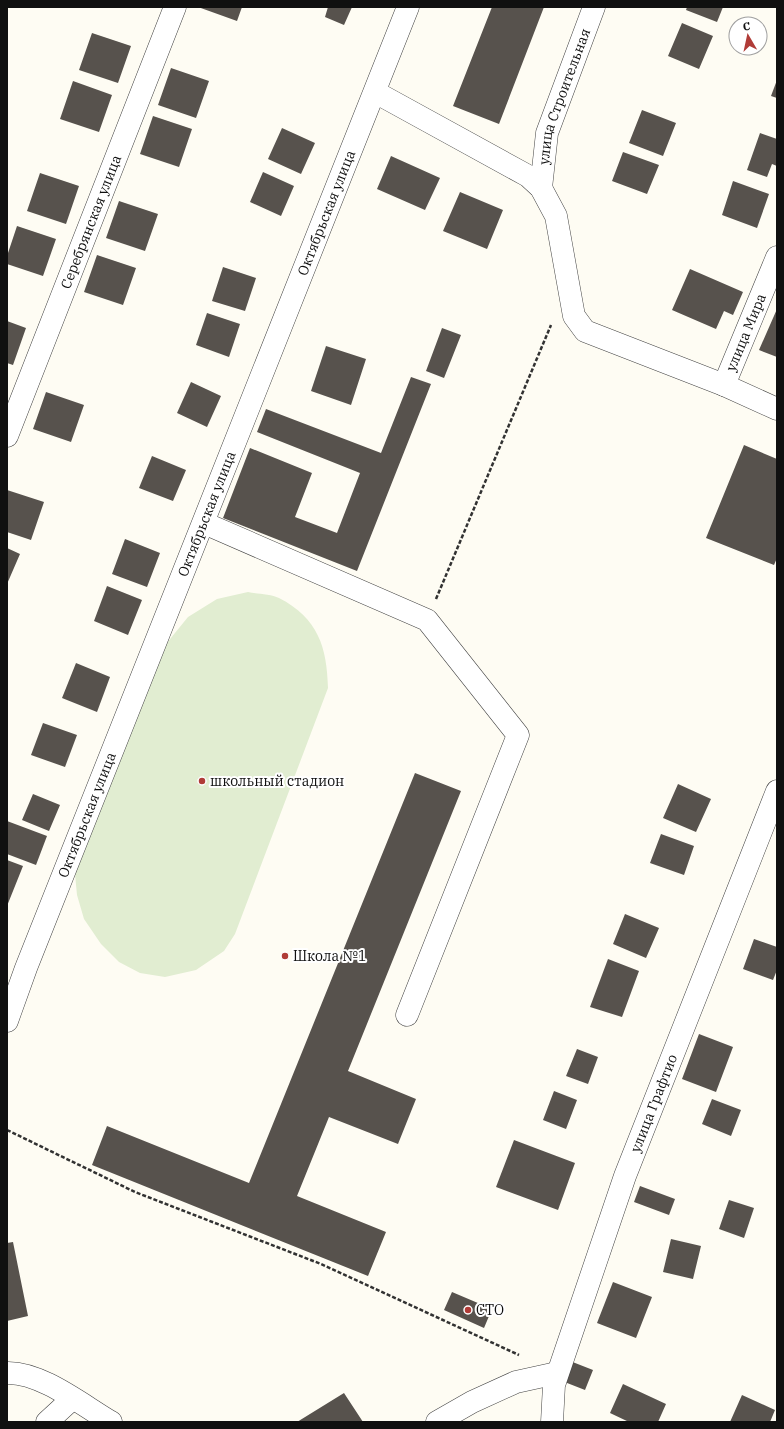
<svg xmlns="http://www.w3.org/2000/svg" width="784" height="1429" font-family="'IBM Plex Serif',serif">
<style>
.pitch{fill:#e1edd1}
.building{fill:#57524d}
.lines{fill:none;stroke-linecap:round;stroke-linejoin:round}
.minor-casing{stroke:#434343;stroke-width:23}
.path{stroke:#323232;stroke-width:2.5;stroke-dasharray:4 2;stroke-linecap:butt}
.minor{stroke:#fff;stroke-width:22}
.poi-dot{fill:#b03b37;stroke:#fff;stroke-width:1.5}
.labels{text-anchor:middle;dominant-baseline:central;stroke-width:4;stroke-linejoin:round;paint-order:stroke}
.street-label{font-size:14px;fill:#101010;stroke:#fff}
.poi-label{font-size:14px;fill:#101010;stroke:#fff;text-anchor:start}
</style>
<rect width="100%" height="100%" fill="#fefcf3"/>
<path class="pitch" d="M248,592C257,594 271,594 279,598C318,618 327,647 328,688L235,934L224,951L196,970L165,977L140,973L119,962L101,944L84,919L77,895L75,874L166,644L188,617L217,599Z"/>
<path class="building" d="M198,7H242L237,21Z
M328,7H352L344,25L325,17Z
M492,7H544L499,124L453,106Z
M687,7H723L717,22L686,10Z
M682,23L713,36L699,69L668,56Z
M92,33L131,46L118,83L79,70Z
M171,68L209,81L196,118L158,105Z
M777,80V98L771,96Z
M73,81L112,95L99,132L60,119Z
M642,110L676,123L663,156L629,143Z
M153,116L192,129L179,167L140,154Z
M282,128L315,143L301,174L268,159Z
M760,133L777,139V166L772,164L767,177L747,170Z
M623,152L659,165L647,194L612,181Z
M391,156L440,178L425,210L377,189Z
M263,172L294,186L281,216L250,202Z
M40,173L79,186L66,224L27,211Z
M733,181L769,194L757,228L722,215Z
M460,192L503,210L487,249L443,231Z
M119,201L158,214L145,251L106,238Z
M17,226L56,239L43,276L7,264V256Z
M97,255L136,268L123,305L84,292Z
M223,267L256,278L245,311L212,301Z
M690,269L743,292L733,315L724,311L716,329L672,310Z
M777,309V357L759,350Z
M207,313L240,324L229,357L196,345Z
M7,321L26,328L13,365L7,363Z
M442,328L461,335L444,378L426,371Z
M326,346L366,359L351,405L311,391Z
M411,377L431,384L357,571L223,518L250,448L312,473L295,517L337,533L360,473L257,432L266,409L381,453Z
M191,382L221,396L207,427L177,413Z
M46,392L84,405L71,442L33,429Z
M744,445L777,459V558L774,565L706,538Z
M152,456L186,470L173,501L139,488Z
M7,490L44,502L31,540L7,532Z
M125,539L160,553L147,587L112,574Z
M7,548L20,554L7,584Z
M107,586L142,600L128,635L94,621Z
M76,663L110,677L97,712L62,698Z
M43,723L77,735L65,767L31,755Z
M415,773L461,791L348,1071L416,1099L398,1144L329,1117L297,1196L386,1232L368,1276L92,1165L107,1126L249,1183Z
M678,784L711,799L696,832L663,818Z
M33,794L60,805L49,831L22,820Z
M7,821L47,836L36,865L7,854Z
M661,834L694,846L684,875L650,863Z
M7,860L23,866L7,906Z
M625,914L659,928L646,958L613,944Z
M754,939L777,947V970L773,980L743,969Z
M608,959L639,971L622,1017L590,1007Z
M699,1034L733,1047L716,1092L682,1079Z
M577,1049L598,1057L588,1084L566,1076Z
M554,1091L577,1100L566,1129L543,1120Z
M712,1099L741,1110L731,1136L702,1124Z
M514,1140L575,1163L558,1210L496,1187Z
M640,1186L675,1199L669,1215L634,1202Z
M729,1200L754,1208L744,1238L719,1229Z
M671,1239L701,1246L693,1279L663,1272Z
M13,1242L28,1316L7,1321V1243Z
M613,1282L652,1297L636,1338L597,1323Z
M452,1292L492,1309L484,1328L444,1310Z
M570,1361L593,1370L585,1390L562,1381Z
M623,1384L666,1404L658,1422H629L610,1413Z
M344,1393L363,1422H297Z
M742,1395L775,1410L770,1422H730Z"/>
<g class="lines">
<g class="minor-casing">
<g id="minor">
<path d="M375,92L528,176L541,188L556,216L574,316L585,331L724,385L777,409"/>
<path id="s1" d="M541,188L547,133L594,7"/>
<path id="s2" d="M724,385L777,257"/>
<path id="s3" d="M7,436L175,7"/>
<path d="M204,523L427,620L518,735L407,1015"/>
<path id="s4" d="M7,1021L26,968L408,7"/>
<path d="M7,1373C41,1372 82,1405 111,1422"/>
<path d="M47,1422L72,1399"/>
<path d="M437,1422L472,1402L516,1382L557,1373"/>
<path id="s5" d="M552,1422L554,1385L625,1176L777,791"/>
</g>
</g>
<path class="path" d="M436,599L551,325
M7,1130L135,1192L321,1264L519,1355"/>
<use href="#minor" class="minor"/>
</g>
<g class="poi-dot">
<circle cx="202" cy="781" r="4"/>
<circle cx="285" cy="956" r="4"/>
<circle cx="468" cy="1310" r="4"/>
</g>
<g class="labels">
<g class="street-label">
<text stroke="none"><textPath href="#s1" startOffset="95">улица Строительная</textPath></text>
<text stroke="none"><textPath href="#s4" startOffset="869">Октябрьская улица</textPath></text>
<text stroke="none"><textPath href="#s3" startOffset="230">Серебрянская улица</textPath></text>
<text stroke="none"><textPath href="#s2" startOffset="57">улица Мира</textPath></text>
<text stroke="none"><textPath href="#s4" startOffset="545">Октябрьская улица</textPath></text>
<text stroke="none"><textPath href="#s4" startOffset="221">Октябрьская улица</textPath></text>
<text stroke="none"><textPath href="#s5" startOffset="336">улица Графтио</textPath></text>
</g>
<g class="poi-label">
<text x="210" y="781">школьный стадион</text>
<text x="293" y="956">Школа №1</text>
<text x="476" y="1310">СТО</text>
</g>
</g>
<rect width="784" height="1429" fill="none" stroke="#101010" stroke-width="16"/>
<g transform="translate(748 36) rotate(351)"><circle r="19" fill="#ffffff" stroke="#9f9f9f"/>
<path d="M0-3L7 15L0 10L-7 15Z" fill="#b03b37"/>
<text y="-6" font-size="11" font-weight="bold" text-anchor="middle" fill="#101010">С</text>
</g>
</svg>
